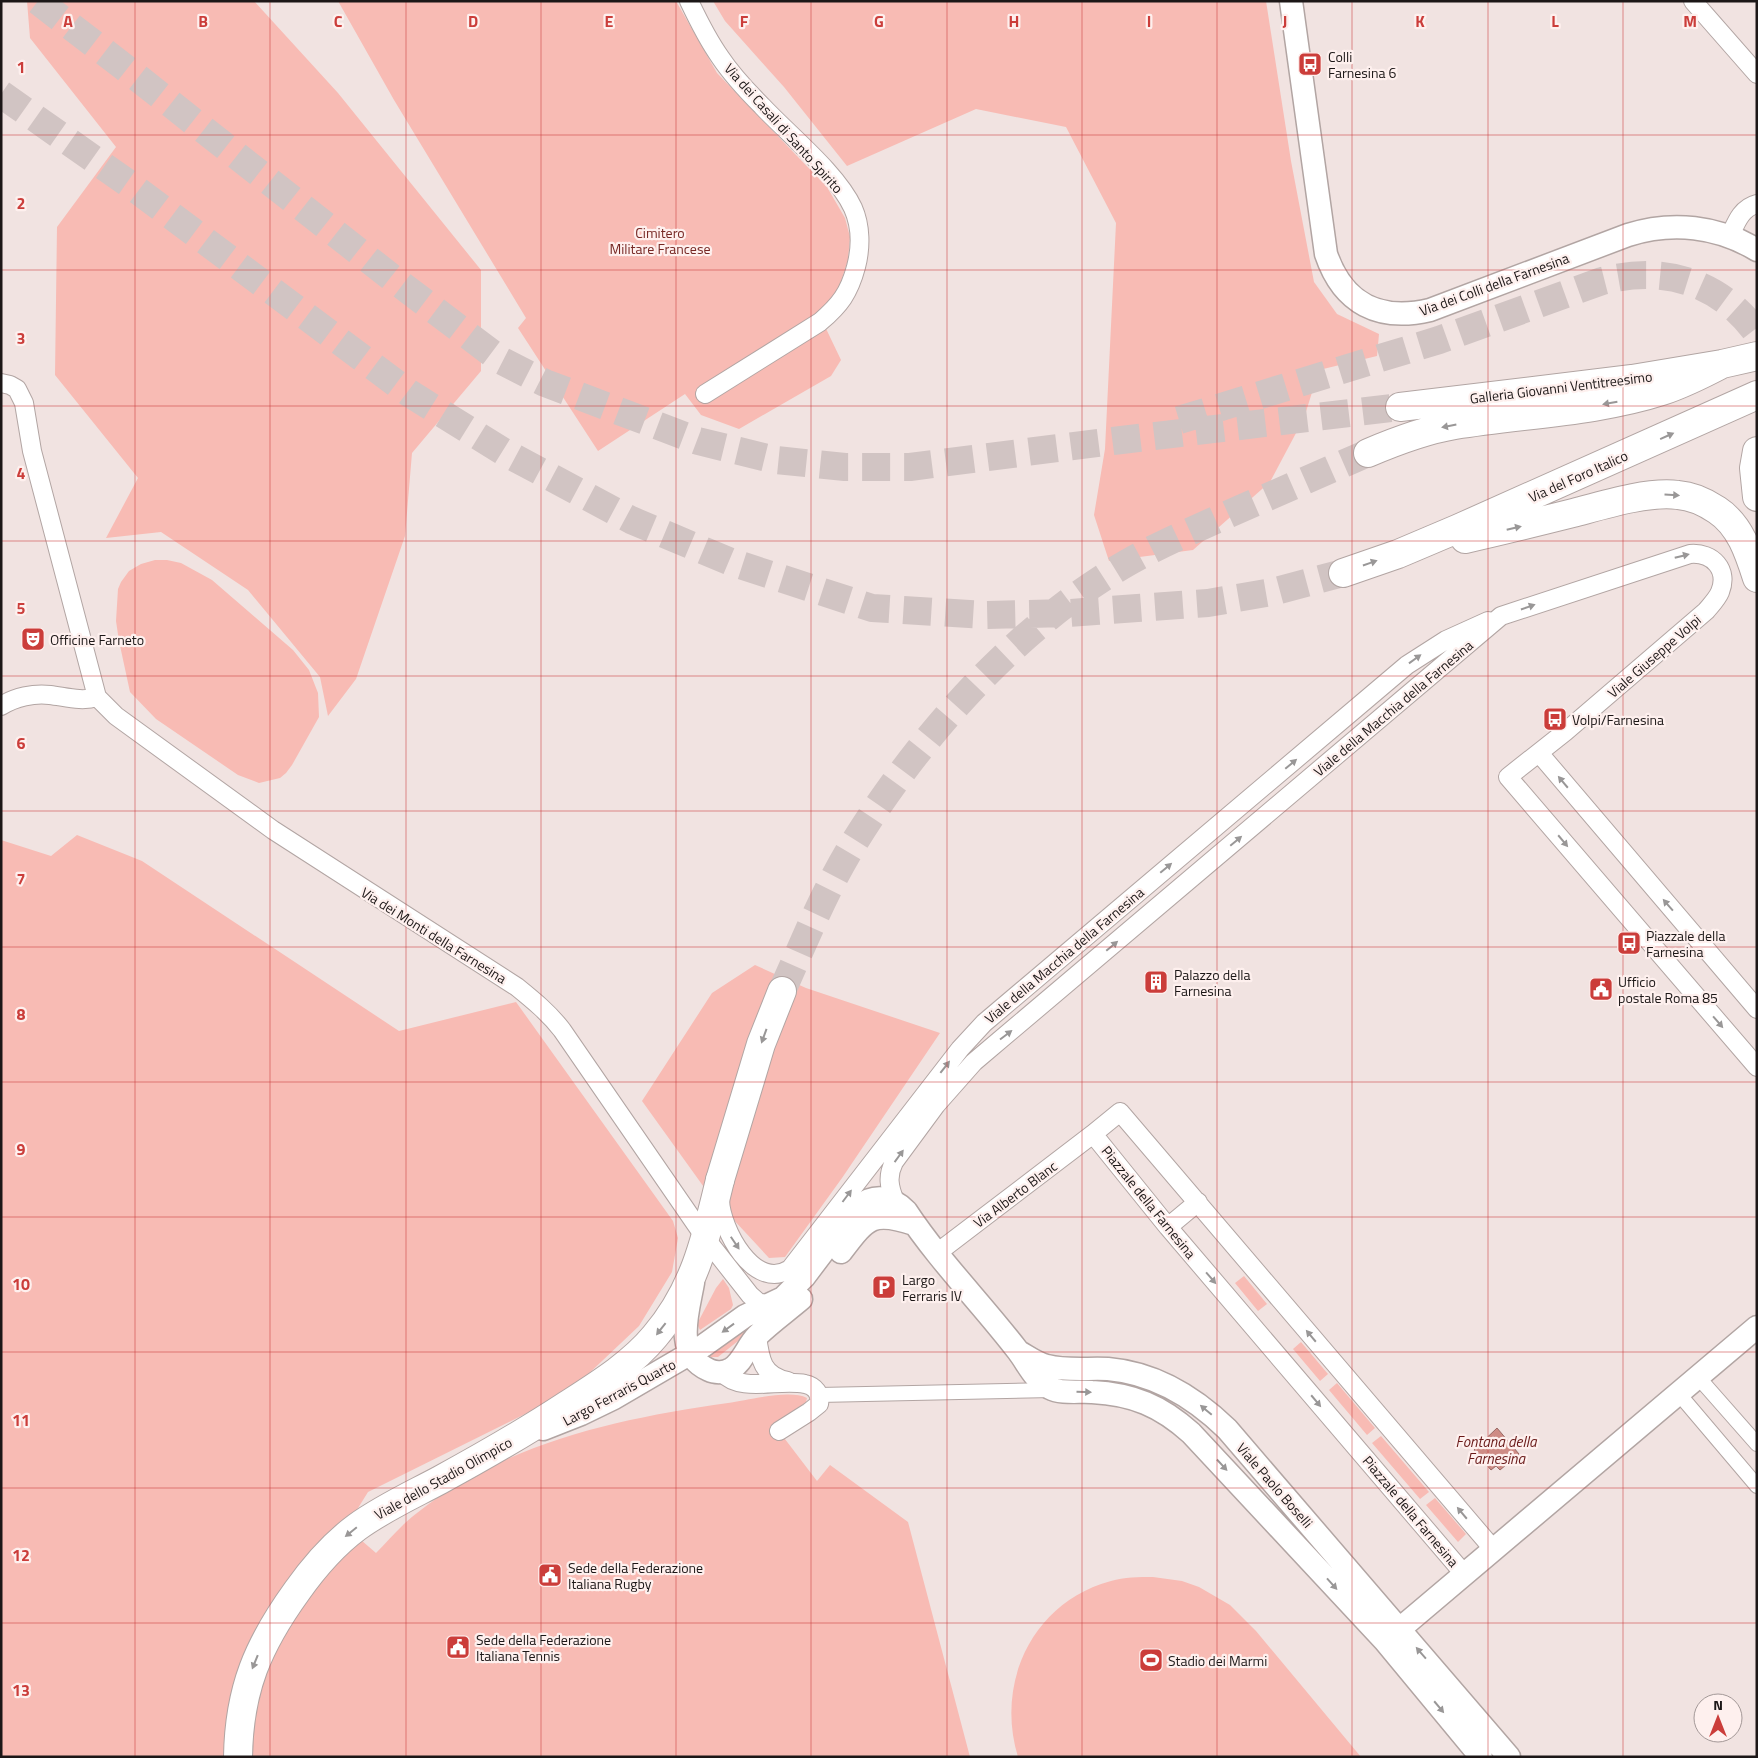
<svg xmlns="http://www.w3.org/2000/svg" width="1758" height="1758" font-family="'Titillium Web',sans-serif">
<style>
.green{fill:#f8bbb4}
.water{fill:#ce8c85;stroke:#996964}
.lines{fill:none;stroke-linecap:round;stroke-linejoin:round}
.trunk-tunnel{stroke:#d1c4c3;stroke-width:28;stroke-dasharray:28 14;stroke-linecap:butt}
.pedestrian-casing{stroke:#b2a5a3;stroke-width:16}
.minor-casing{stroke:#b2a5a3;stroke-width:20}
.tertiary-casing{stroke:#b2a5a3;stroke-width:25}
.primary-casing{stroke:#b2a5a3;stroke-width:30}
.trunk-casing{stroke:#b2a5a3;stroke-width:30}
.pedestrian{stroke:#fff;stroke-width:14}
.minor{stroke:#fff;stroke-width:18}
.tertiary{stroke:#fff;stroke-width:22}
.primary{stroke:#fff;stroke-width:28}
.trunk{stroke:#fff;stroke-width:28}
.oneway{fill:#999797}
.grid{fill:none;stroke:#cb3d3a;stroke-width:1;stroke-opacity:0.55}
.labels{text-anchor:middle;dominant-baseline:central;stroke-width:4.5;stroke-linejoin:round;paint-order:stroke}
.poi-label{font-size:14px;fill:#1c1717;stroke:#fef0ee;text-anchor:start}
.street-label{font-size:14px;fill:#1c1717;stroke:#fef0ee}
.park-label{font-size:14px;fill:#762723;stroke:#fef0ee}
.water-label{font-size:15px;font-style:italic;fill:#691918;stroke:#fef0ee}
.grid-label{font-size:16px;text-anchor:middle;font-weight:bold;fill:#cb3d3a;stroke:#fef0ee;stroke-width:4.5;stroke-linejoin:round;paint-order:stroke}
</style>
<rect width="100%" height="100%" fill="#f1e3e1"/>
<path class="green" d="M27,1H254L338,93L481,270V371L412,453L405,536L356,679L328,716L320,677L248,590L161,532L106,538L138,478L55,375L57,227L116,147L30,38Z
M338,1H676L717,73L827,187L845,218L850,237L848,260L837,294L819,314L841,360L831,376L739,429L701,415L685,394L598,451L518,328L526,318L394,100Z
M713,1H1266L1291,161L1314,282L1337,314L1379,334L1377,356L1319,370L1304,418L1270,482L1193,550L1109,561L1094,515L1105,449L1116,223L1066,127L976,109L847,166L784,87L725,21Z
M155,560H167L181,563L212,580L293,650L309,670L318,693L319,717L292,765L286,773L280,778L259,783L238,775L156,719L130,692L119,641L116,621L118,589L121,582L129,571L141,564Z
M77,835L142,861L399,1031L516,1002L673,1221L678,1238L672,1272L639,1326L583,1379L533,1410L368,1492L301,1600L323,1572L361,1540L376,1553C389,1540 402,1524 417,1513C508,1442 616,1419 728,1403C748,1400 790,1389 807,1398L806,1402L775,1426L817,1481L830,1465L908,1522L970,1757H1V840L51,856Z
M755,965L806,988L940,1033L842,1178L785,1257L769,1258L706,1190L642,1101L712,993Z
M1244,1276L1267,1304L1258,1311L1235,1283Z
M723,1279L729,1288L733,1305L731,1309L700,1330L697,1324L716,1288Z
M746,1326L748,1333L718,1357H711L706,1353Z
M1301,1342L1328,1374L1320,1381L1293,1349Z
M1337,1383L1375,1428L1367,1435L1329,1390Z
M1381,1436L1429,1492L1420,1499L1372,1443Z
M1435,1498L1466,1534L1458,1542L1426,1505Z
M1153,1577L1182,1581L1199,1587L1230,1605L1256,1631L1361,1757H1018C995,1682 1033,1602 1111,1581C1124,1577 1139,1577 1153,1577Z"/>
<path class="water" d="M1497,1428L1519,1454L1500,1470L1496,1466L1491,1470L1474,1450Z"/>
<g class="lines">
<path class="trunk-tunnel" d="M38,1L124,67L391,277L502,361L545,383L698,441L776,460L845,467H910L1113,441L1400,407
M1,94L129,184L409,393L504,452L631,520L731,562L872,608L985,615L1069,613L1208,603L1272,592L1343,573
M1179,420L1439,340L1602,281C1663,265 1719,281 1757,333
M782,991C804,942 824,892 852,846C919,737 1015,628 1127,563C1160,544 1196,529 1231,513C1277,493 1322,473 1368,453"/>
<g class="pedestrian-casing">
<path id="pedestrian" d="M1698,1377L1757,1444
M1679,1394L1757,1486
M819,1395L1053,1390"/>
</g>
<g class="minor-casing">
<path id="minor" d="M689,1C698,20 708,40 720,57C732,75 747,91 762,106C789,135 837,173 853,208C861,226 861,248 856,267C849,293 840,305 820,322L705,394
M1693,1L1757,74
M1730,236C1736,223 1741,208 1757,204
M1,383L10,385L17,389L24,403L32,451L97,697L116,716L273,830L517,987C533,1000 549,1013 562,1030L706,1239L750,1295L758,1302L768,1305
M1,706C15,697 34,693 50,695C66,697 82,702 97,697
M1539,753L1757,1009
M720,1200C721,1229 754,1292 790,1269L960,1049L984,1023L1407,665L1446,640L1488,621
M895,1201C889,1187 887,1176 894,1162L936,1105L974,1062L1501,616L1690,554C1713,552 1729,570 1720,592C1717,599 1711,605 1706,611L1565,732L1508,777L1757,1067
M1168,1227L1198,1202
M937,1253L1093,1134
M757,1336C760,1359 762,1376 788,1381
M721,1372C742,1394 779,1378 805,1384C815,1386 821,1394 819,1404L809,1412L779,1431
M1465,1575L1168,1227L1093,1134L1120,1112L1494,1550"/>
</g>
<g class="tertiary-casing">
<path id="tertiary" d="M1291,1L1326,254C1343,304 1379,322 1430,310L1628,235C1672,221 1718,226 1757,250
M841,1252C867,1218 872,1210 914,1224
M693,1283C688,1312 673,1354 709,1370C715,1373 725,1373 731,1369C743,1362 747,1346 757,1336C770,1323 787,1311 801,1299
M1019,1352C1028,1357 1037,1364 1047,1366C1066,1371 1088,1368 1108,1369C1154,1373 1194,1397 1227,1429L1509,1757
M543,1429L581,1414L614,1398L703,1346L745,1316L783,1298L804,1277L857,1207C874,1194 891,1196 906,1211C939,1261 982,1304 1018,1351C1028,1364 1034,1380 1050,1388C1061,1394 1079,1391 1092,1392C1133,1394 1161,1406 1191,1433L1385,1641L1481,1757
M1389,1638L1757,1327"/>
</g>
<g class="primary-casing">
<path id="primary" d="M238,1757C239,1689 258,1645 297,1591C314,1567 334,1544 357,1527C383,1508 412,1495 440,1480C484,1456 526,1432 567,1405C598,1385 632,1364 655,1336C695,1289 706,1238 720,1180"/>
</g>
<g class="trunk-casing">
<path id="trunk" d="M1400,407L1632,379L1722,364L1757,356
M1757,451L1754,468L1757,497
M1368,453C1396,441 1425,430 1455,425C1523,414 1597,412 1662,391C1683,384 1703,374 1722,364
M1465,539C1501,531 1537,522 1573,513C1603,505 1648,491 1678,495C1692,496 1705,502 1717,510C1740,525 1749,553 1757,578
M1343,573L1398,554L1457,529L1757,395
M720,1180L761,1044L782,991"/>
</g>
<use href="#pedestrian" class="pedestrian"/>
<use href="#minor" class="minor"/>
<use href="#tertiary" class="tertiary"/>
<use href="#primary" class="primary"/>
<use href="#trunk" class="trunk"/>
</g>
<defs><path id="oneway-solid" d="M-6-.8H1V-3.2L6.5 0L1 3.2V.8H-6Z" transform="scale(1.25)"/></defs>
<g class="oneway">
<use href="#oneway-solid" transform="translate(1610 403) rotate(170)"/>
<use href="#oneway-solid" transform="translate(1449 426) rotate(169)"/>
<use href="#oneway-solid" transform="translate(1667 436) rotate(-24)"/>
<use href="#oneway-solid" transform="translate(1672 495) rotate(3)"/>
<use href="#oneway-solid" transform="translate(1514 528) rotate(-13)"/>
<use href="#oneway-solid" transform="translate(1682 556) rotate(-14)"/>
<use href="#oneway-solid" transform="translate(1370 563) rotate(-19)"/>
<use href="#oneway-solid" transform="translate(1528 607) rotate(-19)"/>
<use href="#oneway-solid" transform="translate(1415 659) rotate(-36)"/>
<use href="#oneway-solid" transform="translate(1291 764) rotate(-40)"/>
<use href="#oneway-solid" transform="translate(1563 782) rotate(-130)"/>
<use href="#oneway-solid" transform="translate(1236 841) rotate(-40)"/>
<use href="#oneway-solid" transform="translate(1563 841) rotate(50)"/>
<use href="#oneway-solid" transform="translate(1166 868) rotate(-40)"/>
<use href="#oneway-solid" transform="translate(1668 905) rotate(-131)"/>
<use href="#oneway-solid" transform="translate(1112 946) rotate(-40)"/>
<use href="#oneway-solid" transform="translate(1718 1022) rotate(49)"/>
<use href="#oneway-solid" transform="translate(1006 1035) rotate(-37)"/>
<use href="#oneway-solid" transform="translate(764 1036) rotate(110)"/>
<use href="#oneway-solid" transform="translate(945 1067) rotate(-52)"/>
<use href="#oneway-solid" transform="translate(899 1156) rotate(-54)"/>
<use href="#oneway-solid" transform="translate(847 1196) rotate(-53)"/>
<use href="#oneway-solid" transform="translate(735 1243) rotate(56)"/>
<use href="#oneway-solid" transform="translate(1211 1278) rotate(49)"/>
<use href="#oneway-solid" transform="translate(728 1328) rotate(144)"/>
<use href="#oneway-solid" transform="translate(661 1329) rotate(128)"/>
<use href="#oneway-solid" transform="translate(1311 1336) rotate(-130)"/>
<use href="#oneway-solid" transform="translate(1084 1392) rotate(2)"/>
<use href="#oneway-solid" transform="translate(1316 1401) rotate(50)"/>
<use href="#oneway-solid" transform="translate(1206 1410) rotate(-140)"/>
<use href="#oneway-solid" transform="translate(1222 1465) rotate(47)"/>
<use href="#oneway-solid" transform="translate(1462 1513) rotate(-130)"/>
<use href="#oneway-solid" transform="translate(351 1532) rotate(141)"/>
<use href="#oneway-solid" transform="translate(1332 1584) rotate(48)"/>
<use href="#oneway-solid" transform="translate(1421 1653) rotate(-131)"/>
<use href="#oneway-solid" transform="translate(255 1662) rotate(112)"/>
<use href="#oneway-solid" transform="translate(1439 1707) rotate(50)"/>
</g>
<path class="grid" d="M135,1V1757M270,1V1757M406,1V1757M541,1V1757M676,1V1757M811,1V1757M947,1V1757M1082,1V1757M1217,1V1757M1352,1V1757M1488,1V1757M1623,1V1757M1,135H1757M1,270H1757M1,406H1757M1,541H1757M1,676H1757M1,811H1757M1,947H1757M1,1082H1757M1,1217H1757M1,1352H1757M1,1488H1757M1,1623H1757"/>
<defs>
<g id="bus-square" transform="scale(1.25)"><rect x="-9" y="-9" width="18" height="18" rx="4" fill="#cb3d3a" stroke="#fef0ee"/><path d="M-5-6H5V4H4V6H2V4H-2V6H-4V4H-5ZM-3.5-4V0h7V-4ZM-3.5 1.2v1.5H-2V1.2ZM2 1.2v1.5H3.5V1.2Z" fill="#fff"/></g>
<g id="theatre-square" transform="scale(1.25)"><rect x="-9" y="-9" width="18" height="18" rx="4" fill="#cb3d3a" stroke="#fef0ee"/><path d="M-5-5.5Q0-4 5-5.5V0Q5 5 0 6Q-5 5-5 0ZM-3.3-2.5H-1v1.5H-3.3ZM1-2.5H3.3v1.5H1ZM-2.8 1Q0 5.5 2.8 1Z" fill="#fff"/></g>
<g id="building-square" transform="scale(1.25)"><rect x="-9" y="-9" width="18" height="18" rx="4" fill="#cb3d3a" stroke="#fef0ee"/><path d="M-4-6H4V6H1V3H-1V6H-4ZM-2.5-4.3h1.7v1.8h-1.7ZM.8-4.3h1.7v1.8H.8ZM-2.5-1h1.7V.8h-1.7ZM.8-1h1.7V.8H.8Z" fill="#fff"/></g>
<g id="civic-square" transform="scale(1.25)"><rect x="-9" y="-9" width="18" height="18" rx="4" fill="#cb3d3a" stroke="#fef0ee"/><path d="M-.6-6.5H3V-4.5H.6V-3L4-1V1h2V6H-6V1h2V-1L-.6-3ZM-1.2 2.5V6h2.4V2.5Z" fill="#fff"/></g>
<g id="parking-square" transform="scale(1.25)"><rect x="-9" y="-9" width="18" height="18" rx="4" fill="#cb3d3a" stroke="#fef0ee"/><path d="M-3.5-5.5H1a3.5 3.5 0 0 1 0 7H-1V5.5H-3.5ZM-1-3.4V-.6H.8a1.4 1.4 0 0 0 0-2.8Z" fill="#fff"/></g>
<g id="stadium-square" transform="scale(1.25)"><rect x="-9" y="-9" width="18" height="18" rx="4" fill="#cb3d3a" stroke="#fef0ee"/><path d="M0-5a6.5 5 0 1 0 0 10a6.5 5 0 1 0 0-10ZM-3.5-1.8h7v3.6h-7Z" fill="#fff"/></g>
</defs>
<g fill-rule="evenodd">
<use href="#bus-square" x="1310" y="64"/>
<use href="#theatre-square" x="33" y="639"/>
<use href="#bus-square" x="1555" y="719"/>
<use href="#bus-square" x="1629" y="943"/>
<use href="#building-square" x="1156" y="982"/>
<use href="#civic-square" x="1601" y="989"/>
<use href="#parking-square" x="884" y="1287"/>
<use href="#civic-square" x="550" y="1575"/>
<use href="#civic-square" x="458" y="1647"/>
<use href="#stadium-square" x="1151" y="1660"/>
</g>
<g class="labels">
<g class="poi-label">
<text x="1328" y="56">Colli<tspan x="1328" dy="16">Farnesina 6</tspan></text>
<text x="50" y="639">Officine Farneto</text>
<text x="1572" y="719">Volpi/Farnesina</text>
<text x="1646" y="935">Piazzale della<tspan x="1646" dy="16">Farnesina</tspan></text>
<text x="1174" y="974">Palazzo della<tspan x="1174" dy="16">Farnesina</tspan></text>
<text x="1618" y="981">Ufficio<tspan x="1618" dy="16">postale Roma 85</tspan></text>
<text x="902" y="1279">Largo<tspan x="902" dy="16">Ferraris IV</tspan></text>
<text x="568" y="1567">Sede della Federazione<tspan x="568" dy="16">Italiana Rugby</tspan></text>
<text x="476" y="1639">Sede della Federazione<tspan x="476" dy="16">Italiana Tennis</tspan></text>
<text x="1168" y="1660">Stadio dei Marmi</text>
</g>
<g class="street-label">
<text transform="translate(784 128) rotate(48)">Via dei Casali di Santo Spirito</text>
<text transform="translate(1494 284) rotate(-20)">Via dei Colli della Farnesina</text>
<text transform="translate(1561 387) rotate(-7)">Galleria Giovanni Ventitreesimo</text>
<text transform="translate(1578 476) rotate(-24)">Via del Foro Italico</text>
<text transform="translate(1654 656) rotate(-41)">Viale Giuseppe Volpi</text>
<text transform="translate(1393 708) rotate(-40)">Viale della Macchia della Farnesina</text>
<text transform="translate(434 935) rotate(32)">Via dei Monti della Farnesina</text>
<text transform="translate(1064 955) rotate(-40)">Viale della Macchia della Farnesina</text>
<text transform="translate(1015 1194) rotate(-37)">Via Alberto Blanc</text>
<text transform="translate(1149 1202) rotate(51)">Piazzale della Farnesina</text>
<text transform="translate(619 1392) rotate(-28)">Largo Ferraris Quarto</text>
<text transform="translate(443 1478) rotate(-29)">Viale dello Stadio Olimpico</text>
<text transform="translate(1275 1485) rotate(49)">Viale Paolo Boselli</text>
<text transform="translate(1411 1511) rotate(50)">Piazzale della Farnesina</text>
</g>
<g class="park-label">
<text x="660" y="232">Cimitero<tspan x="660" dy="16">Militare Francese</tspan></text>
</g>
<g class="water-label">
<text x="1496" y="1441">Fontana della<tspan x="1496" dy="17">Farnesina</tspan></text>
</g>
</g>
<g class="grid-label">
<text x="68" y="27">A</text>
<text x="203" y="27">B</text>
<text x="338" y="27">C</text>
<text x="473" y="27">D</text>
<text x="609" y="27">E</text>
<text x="744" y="27">F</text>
<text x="879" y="27">G</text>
<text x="1014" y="27">H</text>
<text x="1149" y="27">I</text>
<text x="1285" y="27">J</text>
<text x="1420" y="27">K</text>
<text x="1555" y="27">L</text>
<text x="1690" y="27">M</text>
<text x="21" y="73">1</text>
<text x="21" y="209">2</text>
<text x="21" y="344">3</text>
<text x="21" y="479">4</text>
<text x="21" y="614">5</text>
<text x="21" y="749">6</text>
<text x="21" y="885">7</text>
<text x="21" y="1020">8</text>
<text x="21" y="1155">9</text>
<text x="21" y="1290">10</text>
<text x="21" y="1426">11</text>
<text x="21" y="1561">12</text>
<text x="21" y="1696">13</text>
</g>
<rect width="1758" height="1758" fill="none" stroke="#1c1717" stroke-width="5"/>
<g transform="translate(1718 1718)"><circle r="24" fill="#fef0ee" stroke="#a49998"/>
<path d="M0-4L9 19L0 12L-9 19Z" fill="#cb3d3a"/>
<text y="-8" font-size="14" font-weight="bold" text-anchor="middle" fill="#1c1717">N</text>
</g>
</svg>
